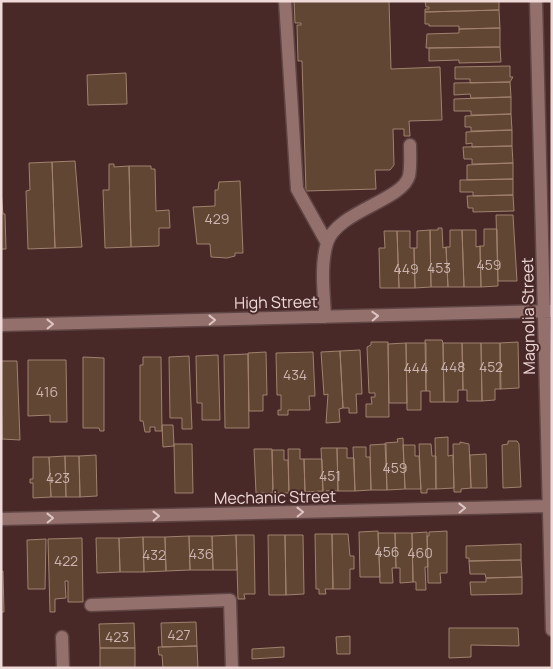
<svg xmlns="http://www.w3.org/2000/svg" width="553" height="669" font-family="Manrope,sans-serif">
<style>
.building{fill:#614634;stroke:#a0826e}
.lines{fill:none;stroke-linecap:round;stroke-linejoin:round}
.minor-casing{stroke:#5f4544;stroke-width:15}
.minor{stroke:#94706d;stroke-width:12}
.oneway{stroke:#ddc5c3}
.labels{text-anchor:middle;dominant-baseline:central;stroke-width:4;stroke-linejoin:round;paint-order:stroke}
.number-label{font-size:14px;fill:#ccb5b0}
.street-label{font-size:16px;fill:#efdad9;stroke:#482928}
</style>
<rect width="100%" height="100%" fill="#482928"/>
<path class="building" d="M294,1H389L391,69L440,67L442,120L409,121L410,136H404V129H393L394,165L390,170H375L376,189L306,191L302,61H298L297,25H301V23H295Z
M425,1H499V10L425,12V9H429V7H426Z
M499,10L500,28L459,29V26H429V24H425V12Z
M500,28V47L426,48L427,34L459,33V29Z
M500,47L501,62L459,63V60L429,61V48Z
M510,66V77H513L510,82L470,83V79H455V67Z
M126,73L127,104L88,105L87,75Z
M510,82L511,97L471,98L470,94L454,95V83Z
M511,97V114L471,115V111H454V99Z
M511,114L512,130L471,131V127H465V116Z
M512,130V146L472,147V143L466,144V132Z
M512,146L513,163L472,164V159H464L463,147Z
M75,161L82,247L55,248L52,162Z
M52,162L55,248L28,249L26,191L30,190L29,163Z
M513,163V179L467,180V165Z
M109,164H114V167L129,166L131,247L105,248L103,190H109Z
M129,166H151V169H155L156,211L169,210L170,228H159V246L131,247Z
M513,179V195L473,196V192H460V180Z
M240,181L243,253H235V256L227,258L211,257L210,244H197L193,207L215,206V190H218L219,182Z
M1,191L3,214H5L6,249H1Z
M513,195L514,211L473,212V208H468L467,196Z
M496,215H513L517,281H498Z
M438,228H442L443,248L446,247L448,287H431L430,230H438Z
M484,229H497L498,286L481,287L480,246H484Z
M430,230L431,287L415,288L414,248H417V231Z
M450,230H462L464,287H448L446,247H450Z
M462,230H476V247L480,246L481,287H464Z
M384,231H397L399,288H380L379,248H385Z
M397,231H410V248H414L415,288H399Z
M425,340H442L443,343L444,402H430V391H426Z
M371,342H388L389,417H366V404H372L371,397H375V393H369L367,347L371,345Z
M518,342L519,388L500,389V343Z
M406,343L407,403H389L388,344Z
M406,343H426V391H421V410H407Z
M443,343H462L463,390H458V402H444Z
M462,343H481L482,401H467V390H463Z
M481,343H500L501,389H495V400L482,401Z
M360,350L362,394H356L357,413H349V408H343L340,351Z
M340,351L343,408L339,409L340,422L326,423L328,394L324,395L321,352Z
M266,352L267,395H263V411H249L248,353Z
M313,352L315,396H309L310,410H288V415H278V410H281V395H277L276,353Z
M248,354L249,428H225L224,355Z
M218,355L220,420H202V403H197L196,356Z
M189,356L192,429H182V418H170L169,357Z
M83,357L104,358V431H100L99,428H83Z
M143,357H161L162,431H155V427H150V432H145L143,421H140V365H143Z
M28,360H66L67,422H50V415L28,416Z
M1,361H17L20,440L2,439Z
M162,425H173L174,446L163,447Z
M448,437V456L453,455L454,488L436,489L435,438Z
M403,438L405,489L387,490L385,443L398,442L397,439Z
M508,441H517L519,444L521,487L503,488L502,445L508,444Z
M460,442L469,444L471,488L461,489V492H454L453,444H460Z
M174,444H192L193,493H175Z
M386,444L387,490H371L370,445Z
M419,444H431L432,456H436V489H427V493H421Z
M403,445H415V456H419L421,489H405Z
M353,447H366V457H370L371,490L355,491Z
M321,448H337L338,491H326V494H323Z
M337,448H347V458H354L355,491H338Z
M254,449H272L273,493H256Z
M288,449H300V459H304L305,492L289,493Z
M272,450H284V460H288L289,493H273Z
M486,454L487,488H471L470,455Z
M96,455L97,496L80,497L79,456Z
M65,456L66,497H51L49,457Z
M65,456H79L80,497H66Z
M33,457H49L51,497L33,498V483H30V479H33Z
M304,459H322L323,491L305,492Z
M378,531L380,577H360L359,532Z
M447,531V573H440L441,583H428L427,536H429V532Z
M427,532L428,567H425L426,590H416V582H413L412,533Z
M378,533H395L396,568H392L393,583H380Z
M395,533H412L413,582L400,583V568H396Z
M315,534H332L333,589H325L326,594H319V589H316Z
M332,534H348L350,556H354V569H350V589H333Z
M236,535H254L255,594H244L245,599H238Z
M236,535L237,570H213L212,536Z
M268,535H285L286,595H269Z
M285,535H303L304,594L286,595Z
M189,536H212L213,570H190Z
M189,536L190,570L166,571L165,537Z
M143,537H165L166,571L144,572Z
M143,537L144,572H120L119,538Z
M82,538L83,602H68V581H65L66,598L55,599V612H50L48,539Z
M96,538H119L120,572L97,573Z
M46,539L45,589H28L27,540Z
M521,544V560L469,561V558H466V546Z
M521,560L522,577L486,578L485,574H470L469,561Z
M1,571H3L4,612H1Z
M522,577V594L471,595L470,582H486V578Z
M196,622L197,646L162,647L161,623Z
M134,623L135,648H100L99,624Z
M449,628H518L519,646L471,645V657L449,658Z
M350,636V654H337L336,637Z
M197,646L198,668H163L162,655H159L158,647Z
M284,647V657L252,659V649Z
M100,648H135V668H100Z"/>
<g class="lines">
<g class="minor-casing">
<path id="minor" d="M285,1L297,189L327,243
M536,1L552,630
M325,317C324,294 320,266 327,243C337,211 402,201 409,176C411,166 410,154 410,145
M1,325L551,311
M1,519L549,506
M91,605L230,600L232,668
M62,637L63,668"/>
</g>
<use href="#minor" class="minor"/>
</g>
<defs><path id="oneway-chevron" d="M-2-3.5L2.5 0L-2 3.5" fill="none" stroke-width="1.6" stroke-linecap="round" stroke-linejoin="round" transform="scale(1.25)"/></defs>
<g class="oneway">
<use href="#oneway-chevron" transform="translate(375 316) rotate(-2)"/>
<use href="#oneway-chevron" transform="translate(212 320) rotate(-1)"/>
<use href="#oneway-chevron" transform="translate(50 324) rotate(-1)"/>
<use href="#oneway-chevron" transform="translate(462 508) rotate(-1)"/>
<use href="#oneway-chevron" transform="translate(300 512) rotate(-1)"/>
<use href="#oneway-chevron" transform="translate(156 516) rotate(-1)"/>
<use href="#oneway-chevron" transform="translate(50 518) rotate(-1)"/>
</g>
<g class="labels">
<g class="number-label">
<text x="217" y="218">429</text>
<text x="489" y="264">459</text>
<text x="439" y="267">453</text>
<text x="406" y="268">449</text>
<text x="453" y="366">448</text>
<text x="491" y="366">452</text>
<text x="416" y="367">444</text>
<text x="295" y="374">434</text>
<text x="47" y="391">416</text>
<text x="395" y="467">459</text>
<text x="330" y="475">451</text>
<text x="58" y="477">423</text>
<text x="387" y="551">456</text>
<text x="420" y="552">460</text>
<text x="201" y="553">436</text>
<text x="154" y="554">432</text>
<text x="66" y="560">422</text>
<text x="179" y="634">427</text>
<text x="117" y="636">423</text>
</g>
<g class="street-label">
<text transform="translate(276 302) rotate(-1)">High Street</text>
<text transform="translate(528 316) rotate(-91)">Magnolia Street</text>
<text transform="translate(275 497) rotate(-1)">Mechanic Street</text>
</g>
</g>
<rect width="553" height="669" fill="none" stroke="#efdad9" stroke-width="5"/>
</svg>
